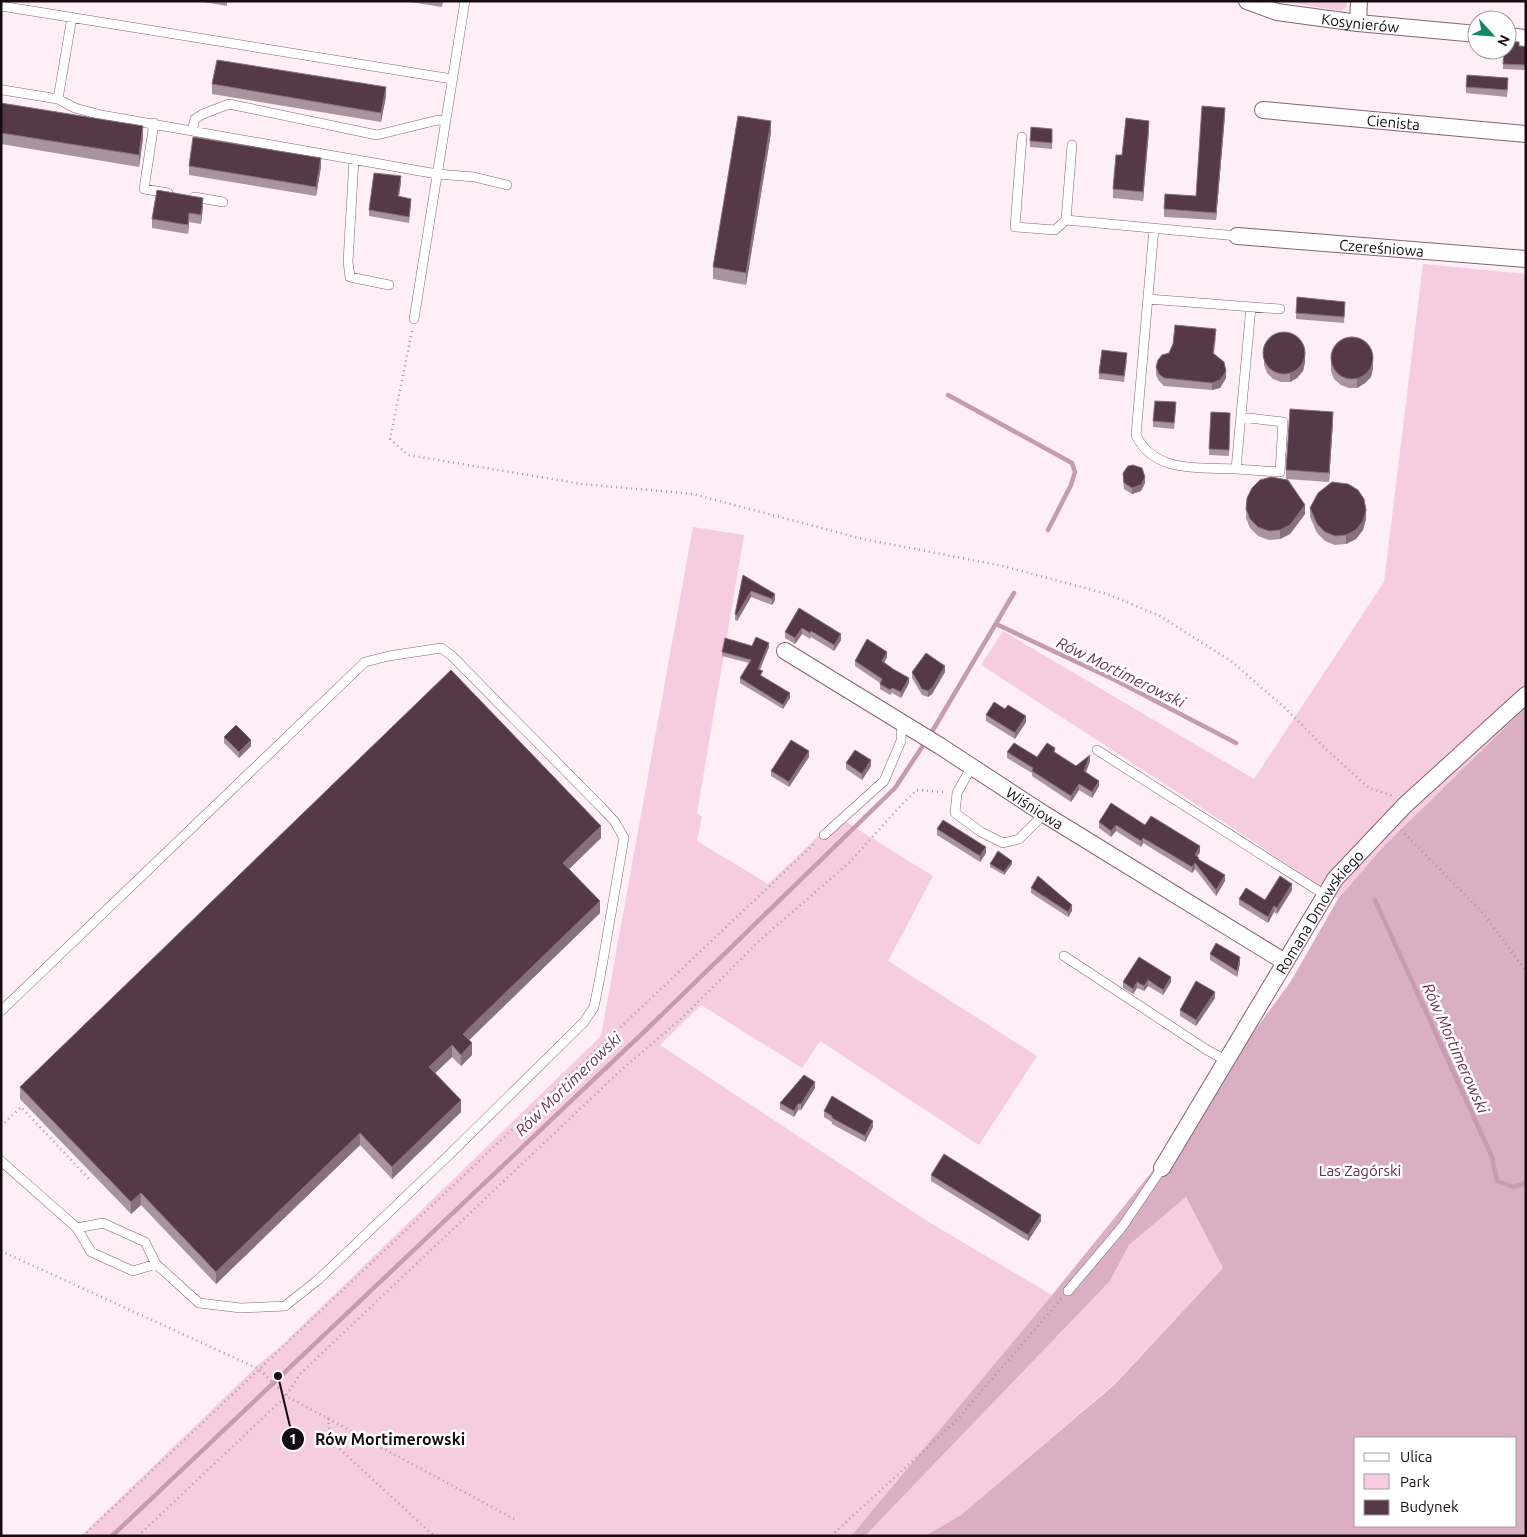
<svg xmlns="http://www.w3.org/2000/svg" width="1527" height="1537" font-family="Ubuntu,sans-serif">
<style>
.green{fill:#f6cce0}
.forest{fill:#daaec3;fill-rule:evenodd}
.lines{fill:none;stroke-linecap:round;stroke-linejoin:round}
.stream{stroke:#c69bb0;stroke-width:4.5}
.service-casing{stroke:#836473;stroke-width:10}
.minor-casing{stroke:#836473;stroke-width:18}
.path{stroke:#a3979d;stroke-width:2.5;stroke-dasharray:1 4;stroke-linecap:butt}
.service{stroke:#fff;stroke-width:9}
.minor{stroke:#fff;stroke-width:16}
.wall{fill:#a9949e}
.shaded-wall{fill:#87707b}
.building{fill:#553947;stroke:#87707b}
.labels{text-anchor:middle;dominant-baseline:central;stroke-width:5;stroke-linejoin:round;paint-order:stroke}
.street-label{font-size:15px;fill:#160b11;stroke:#fff}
.park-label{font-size:15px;fill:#642c4a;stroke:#fff}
.water-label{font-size:16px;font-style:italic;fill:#6b3351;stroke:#fff}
.leader{fill:none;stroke:#160b11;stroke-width:2}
.callout-dot{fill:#160b11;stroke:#fff;stroke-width:2}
.mark-label{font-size:15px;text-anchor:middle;font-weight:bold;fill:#fff}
.callout-label{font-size:16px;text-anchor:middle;font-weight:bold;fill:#160b11;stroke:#fff;stroke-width:5;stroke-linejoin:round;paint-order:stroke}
</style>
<rect width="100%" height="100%" fill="#fdeff5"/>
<path class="green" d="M1280,1H1346L1347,6L1341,11Z
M1423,264L1526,274V707L1382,848L1338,899L1256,843L981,665L1003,631L1254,779L1384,582Z
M693,527L744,535L697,813L702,817L697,841L768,884L838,817L933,876L888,961L1037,1056L979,1145L820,1041L802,1068L701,1005L660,1045L927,1221L1052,1295L851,1536H81L259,1364L281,1346L601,1036Z
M1186,1197L1223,1268L1115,1383L961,1515L925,1536H865L1110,1281L1129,1245Z"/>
<path class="forest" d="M1526,707V1536H925L961,1515L1115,1384L1223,1268L1186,1197L1129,1245L1110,1281L865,1536H851L1052,1295L1150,1174L1291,981L1338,899L1382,848ZM1356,1438H1516V1526H1356Z"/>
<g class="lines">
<path class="stream" d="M948,395L1072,463L1075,472L1071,485L1048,530
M996,624L1115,680L1236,743
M930,735L1014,593
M1375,900L1492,1157L1497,1181L1513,1187L1526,1183
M112,1536L646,1030L895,788L926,741"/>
<g class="service-casing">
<path id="service" d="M1,6L452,79
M3,90L58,99L75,108L101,115L437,174L474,177L507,185
M58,99L72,17
M154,123L144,189L168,193
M192,131L195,119L203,114L229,104L377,135L438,120L446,121
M1022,137L1015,227L1055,230L1066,220
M1072,145L1066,220L1237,236
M354,159L348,262L350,277L389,285
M194,197L223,202
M1154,228L1136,435C1154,474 1201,467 1236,469
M1148,299L1280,309
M414,319L465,1
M1241,417L1283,422L1280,472L1236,469L1251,307
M1097,750L1325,895
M972,766L957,793L955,813L981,832L1003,843L1019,839L1044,814
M824,835L884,781L901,741L902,722
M1064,956L1207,1050L1227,1061
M1,1011L365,662L389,656L441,648L451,655L602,808L615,822L624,838L601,972L594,1007L584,1022L450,1154L319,1279L285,1306L241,1308L199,1303L156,1264L133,1271L91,1252L77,1228L1,1161
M77,1228L103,1223L145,1242L156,1264
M1068,1291L1122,1227L1162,1168"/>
</g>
<g class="minor-casing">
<g id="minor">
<path id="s1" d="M1247,1L1277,12L1358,23L1477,34"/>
<path d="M1358,23L1359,1"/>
<path d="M1507,36L1526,38"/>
<path id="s2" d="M1263,110L1526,134"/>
<path id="s3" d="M1237,236L1526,259"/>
<path id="s4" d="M785,651L940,746L1044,814L1285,962"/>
<path id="s5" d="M1162,1168L1335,879L1405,805L1526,695"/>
</g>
</g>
<path class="path" d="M412,331L390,439L408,455L582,484L693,494L863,539L1003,566L1107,594L1160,616L1231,661L1284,707L1326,749L1369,788L1394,796
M1401,830L1483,913L1526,971
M1,1126L21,1107L89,1179
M1,1251L259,1369L286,1396L516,1520
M328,1418L331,1441L434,1536
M83,1536L816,842
M138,1536L286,1396L300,1374L619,1072L683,1017L761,939L849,863L904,802L917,790L945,792
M831,1536L955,1422L1062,1298"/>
<use href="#service" class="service"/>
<use href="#minor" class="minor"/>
</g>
<path class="wall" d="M198,1H227V6Z
M404,1H443L442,7Z
M1519,46L1526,47V70L1503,69V64Z
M212,84L386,96L381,122L212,94Z
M1508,84L1507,97L1466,93V87Z
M1,103L143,138L139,167L1,144Z
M1225,115L1216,220L1164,217V209L1196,196Z
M1149,130L1143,201L1113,198V189L1122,155Z
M771,133L746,285L713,279V267Z
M1052,135V149L1030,147V141Z
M189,166L321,167L316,196L189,175Z
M401,182L399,196L411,205L409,223L369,216V210Z
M203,207L201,224L189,222L188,234L152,228V219Z
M1345,308L1344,323L1296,319V313Z
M1216,337L1214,354L1226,378L1220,388L1212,390L1164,386L1159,381L1156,375V367Z
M1264,347L1305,362L1303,371L1297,378L1290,382H1281L1273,379L1267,373L1264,365Z
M1331,353L1373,368L1371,377L1365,383L1357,388H1349L1341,385L1334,379L1331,371Z
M1127,360L1124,382L1099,379V373Z
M1176,409L1174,429L1153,427V421Z
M1211,412L1230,413L1229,456L1209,455Z
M1333,421L1329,482L1286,479V470Z
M1123,473L1145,483L1141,491L1132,494L1124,489L1123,479Z
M1247,498L1305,514L1290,534L1280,539L1269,540L1258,536L1250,528L1246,518Z
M1310,508L1366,519L1363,530L1356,539L1346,544L1335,545L1325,541L1317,533L1310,517Z
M743,575L775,600L772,605L751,597L737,621L735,620V614Z
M799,608L841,640L834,651L811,637L810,639L802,634L795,644L785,638V632Z
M752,646L769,647L760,670L762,676L790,698L783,709L740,683V678L749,663L722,656V652Z
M887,657L884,663L909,683L901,698L892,693L890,695L880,689V683L855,666V661Z
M912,672H945L932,694L928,697L922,695L912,678Z
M1005,709L1026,722L1015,739L986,721V715Z
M224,737L251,746L239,758L224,743Z
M1007,752L1037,757L1055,752L1076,766L1090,761L1086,772L1099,786L1092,798L1079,790L1071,802L1032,776V773L1007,758Z
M809,757L789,787L771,776V771Z
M846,763L871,766L862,780L846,769Z
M1099,822L1145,825L1200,852L1197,857L1199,860L1225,881L1216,896L1195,869L1192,873L1143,843L1141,847L1116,831L1111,837L1099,828Z
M937,829L986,853L980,862L937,835Z
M601,838L569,869L600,913L469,1040L472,1055L461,1066L452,1057L435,1073L461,1112L392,1179L360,1145L216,1284L141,1205L131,1214L20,1099V1087Z
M990,864H1012L1004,875L990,867Z
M1031,888L1072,911L1068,917L1031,893Z
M1292,890L1277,914L1274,912L1268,923L1239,905V899L1265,900Z
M1210,954L1240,963L1237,977L1210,960Z
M1139,957L1171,982L1163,995L1148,986L1144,991L1137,988L1133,994L1123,988V982Z
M1215,998L1196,1026L1180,1016V1010Z
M815,1088L801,1110H798L794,1117L780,1109V1103Z
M824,1111L873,1127L865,1142L832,1124V1122L824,1117Z
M931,1175L1041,1221L1028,1241L931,1181Z"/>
<path class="shaded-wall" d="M386,87V96L381,122V113Z
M1225,108V115L1216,220V213Z
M771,121V133L746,285V273Z
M1149,121V130L1143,201V192Z
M143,126V138L139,167V155Z
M321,158V167L316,196V187Z
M401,176V182L398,202V196Z
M203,198V207L201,224V215Z
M189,213V222L188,234V225Z
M1305,353V362L1303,371L1297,378L1290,382V373Z
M1373,359V368L1371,377L1365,383L1357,388V378Z
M1226,371V378L1220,388L1212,390V383Z
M1333,412V421L1329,482V473Z
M1145,477V483L1141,491L1132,494V488Z
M1305,505V514L1290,534L1280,539V530Z
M1366,510V519L1363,530L1356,539L1346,544V535Z
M751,591V597L737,621V615Z
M775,594V600L772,605V599Z
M802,628V634L795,644V638Z
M841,634V640L834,651V645Z
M769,643V647L758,673V669Z
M887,652V657L882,666V661Z
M945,666V672L932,694L928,697V691Z
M909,678V683L901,698V692Z
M790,693V698L783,709V705Z
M1026,716V722L1015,739V733Z
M251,740V746L239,758V752Z
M809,751V757L789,787V782Z
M1090,755V761L1084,777V771Z
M871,760V766L862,780V774Z
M1099,781V786L1092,798V792Z
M1079,784V790L1071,802V796Z
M1116,825V831L1111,837V831Z
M601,826V838L563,875V863Z
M1143,838V843L1141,847V841Z
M1200,846V852L1195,861V855Z
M986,847V853L980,862V856Z
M1012,861V864L1004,875V872Z
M1195,863V869L1192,873V867Z
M1225,875V881L1216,896V890Z
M1292,884V890L1277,914V908Z
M600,901V913L463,1046V1034Z
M1072,905V911L1068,917V912Z
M1274,906V912L1268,923V917Z
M1240,957V963L1237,977V971Z
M1171,977V982L1163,995V990Z
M1148,980V986L1144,991V986Z
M1137,982V988L1133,994V989Z
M1215,992V998L1196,1026V1020Z
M472,1043V1055L461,1066V1055Z
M452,1045V1057L429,1079V1067Z
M815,1082V1088L801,1110V1104Z
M461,1100V1112L392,1179V1167Z
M798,1104V1110L794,1117V1111Z
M873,1121V1127L865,1142V1136Z
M360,1133V1145L216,1284V1272Z
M141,1193V1205L131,1214V1202Z
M1041,1215V1221L1028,1241V1235Z"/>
<path class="building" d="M1507,41L1519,42V46L1526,47V65L1503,64L1504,50H1507Z
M217,60L386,87L381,113L212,84Z
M1467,75L1508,78L1507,90L1466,87Z
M1,103L143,126L139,155L1,133Z
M1202,106L1225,108L1216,213L1164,209L1165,194L1196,196Z
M738,116L771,121L746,273L713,267Z
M1126,118L1149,121L1143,192L1113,189L1116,155H1122Z
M1031,127L1052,129V143L1030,141Z
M193,137L321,158L316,187L189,166Z
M374,173L401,176L398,196L411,199L409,217L369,210Z
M157,190L203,198L201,215L189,213L188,225L152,219Z
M1297,297L1345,302L1344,317L1296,313Z
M1175,325L1216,329L1213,353L1224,362L1226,371L1220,380L1212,383L1164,378L1159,374L1156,367L1158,360L1162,355L1169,353L1173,344Z
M1263 353a21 21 0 1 1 42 0a21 21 0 1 1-42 0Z
M1331 358a21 21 0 1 1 42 0a21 21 0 1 1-42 0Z
M1102,350L1127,353L1124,376L1099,373Z
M1155,401L1176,402L1174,423L1153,421Z
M1290,409L1333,412L1329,473L1286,470Z
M1211,412L1230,413L1229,450L1209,449Z
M1133,465L1142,468L1145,477L1141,485L1132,488L1124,483L1123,473L1128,466Z
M1271,477L1288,480L1305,505L1290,525L1280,530L1269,531L1258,527L1250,519L1246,509L1247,498L1252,488L1260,480Z
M1332,482L1348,484L1358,490L1364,499L1366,510L1363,521L1356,530L1346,535L1335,536L1325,532L1317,524L1310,508L1318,493Z
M743,575L775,594L772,599L751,591L737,615L735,614Z
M799,608L841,634L834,645L811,631L810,633L802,628L795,638L785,632Z
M756,637L769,643L758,669L763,671L760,675L790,693L783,705L740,678L751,660L722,652L725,638L752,646Z
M867,639L887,652L882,661L893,669L909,678L901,692L892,688L890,690L880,684L882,679L855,661Z
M926,653L945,666L932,688L928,691L922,689L912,672Z
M451,670L601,826L563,863L600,901L463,1034L472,1043L461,1055L452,1045L429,1067L461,1100L392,1167L360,1133L216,1272L141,1193L131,1202L20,1087Z
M994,702L1005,709L1008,705L1026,716L1015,733L986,715Z
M236,725L251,740L239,752L224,737Z
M791,740L809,751L789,782L771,771Z
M1014,743L1037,757L1047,743L1055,748L1054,752L1076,766L1090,755L1084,771L1099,781L1092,792L1079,784L1071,796L1032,771L1033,768L1007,752Z
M855,750L871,760L862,774L846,763Z
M1111,803L1145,825L1151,816L1200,846L1195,855L1199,858L1198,859L1225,875L1216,890L1195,863L1192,867L1143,838L1141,841L1116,825L1111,831L1099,822Z
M943,820L986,847L980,856L937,829Z
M998,851L1012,861L1004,872L990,864Z
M1038,876L1072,905L1068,912L1031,888Z
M1280,876L1292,884L1277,908L1274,906L1268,917L1239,899L1246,888L1265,900Z
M1216,943L1240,957L1237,971L1210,954Z
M1139,957L1171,977L1163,990L1148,980L1144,986L1137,982L1133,989L1123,982Z
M1196,981L1215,992L1196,1020L1180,1010Z
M804,1075L815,1082L801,1104H798L794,1111L780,1103Z
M832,1096L873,1121L865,1136L832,1118V1116L824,1111Z
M944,1154L1041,1215L1028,1235L931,1175Z"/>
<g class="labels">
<g class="street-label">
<text stroke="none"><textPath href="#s1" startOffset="116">Kosynierów</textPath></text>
<text stroke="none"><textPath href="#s2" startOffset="131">Cienista</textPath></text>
<text stroke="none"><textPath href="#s3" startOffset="145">Czereśniowa</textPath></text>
<text stroke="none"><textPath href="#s4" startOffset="295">Wiśniowa</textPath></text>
<text stroke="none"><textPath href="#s5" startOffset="301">Romana Dmowskiego</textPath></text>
</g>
<g class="park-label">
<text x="1360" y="1170">Las Zagórski</text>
</g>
<g class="water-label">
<text transform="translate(1121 672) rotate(26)">Rów Mortimerowski</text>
<text transform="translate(1456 1048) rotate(66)">Rów Mortimerowski</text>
<text transform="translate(568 1084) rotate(-44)">Rów Mortimerowski</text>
</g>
</g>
<path class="leader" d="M278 1376L293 1439"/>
<g class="callout-dot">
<circle cx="278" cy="1376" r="5"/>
<circle cx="293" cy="1439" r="12"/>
</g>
<g class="mark-label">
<text x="293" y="1444">1</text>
</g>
<g class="callout-label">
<text x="390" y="1445">Rów Mortimerowski</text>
</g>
<rect width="1527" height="1537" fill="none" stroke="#160b11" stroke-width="5"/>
<rect x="1354" y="1437" width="162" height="90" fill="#ffffff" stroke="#a29da0"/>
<rect x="1364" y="1453" width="25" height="8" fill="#ffffff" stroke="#a29da0"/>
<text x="1400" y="1462" font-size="15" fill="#160b11">Ulica</text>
<rect x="1364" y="1474" width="25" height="15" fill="#f6cce0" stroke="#a29da0"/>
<text x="1400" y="1487" font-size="15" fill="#160b11">Park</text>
<rect x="1364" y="1500" width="25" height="15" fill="#553947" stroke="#a29da0"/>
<text x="1400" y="1512" font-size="15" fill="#160b11">Budynek</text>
<g transform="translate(1492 35) rotate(116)"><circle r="24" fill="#ffffff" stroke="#a29da0"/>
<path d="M0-4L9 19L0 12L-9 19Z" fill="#148868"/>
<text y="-8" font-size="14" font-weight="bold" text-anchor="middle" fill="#160b11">N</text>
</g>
</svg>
